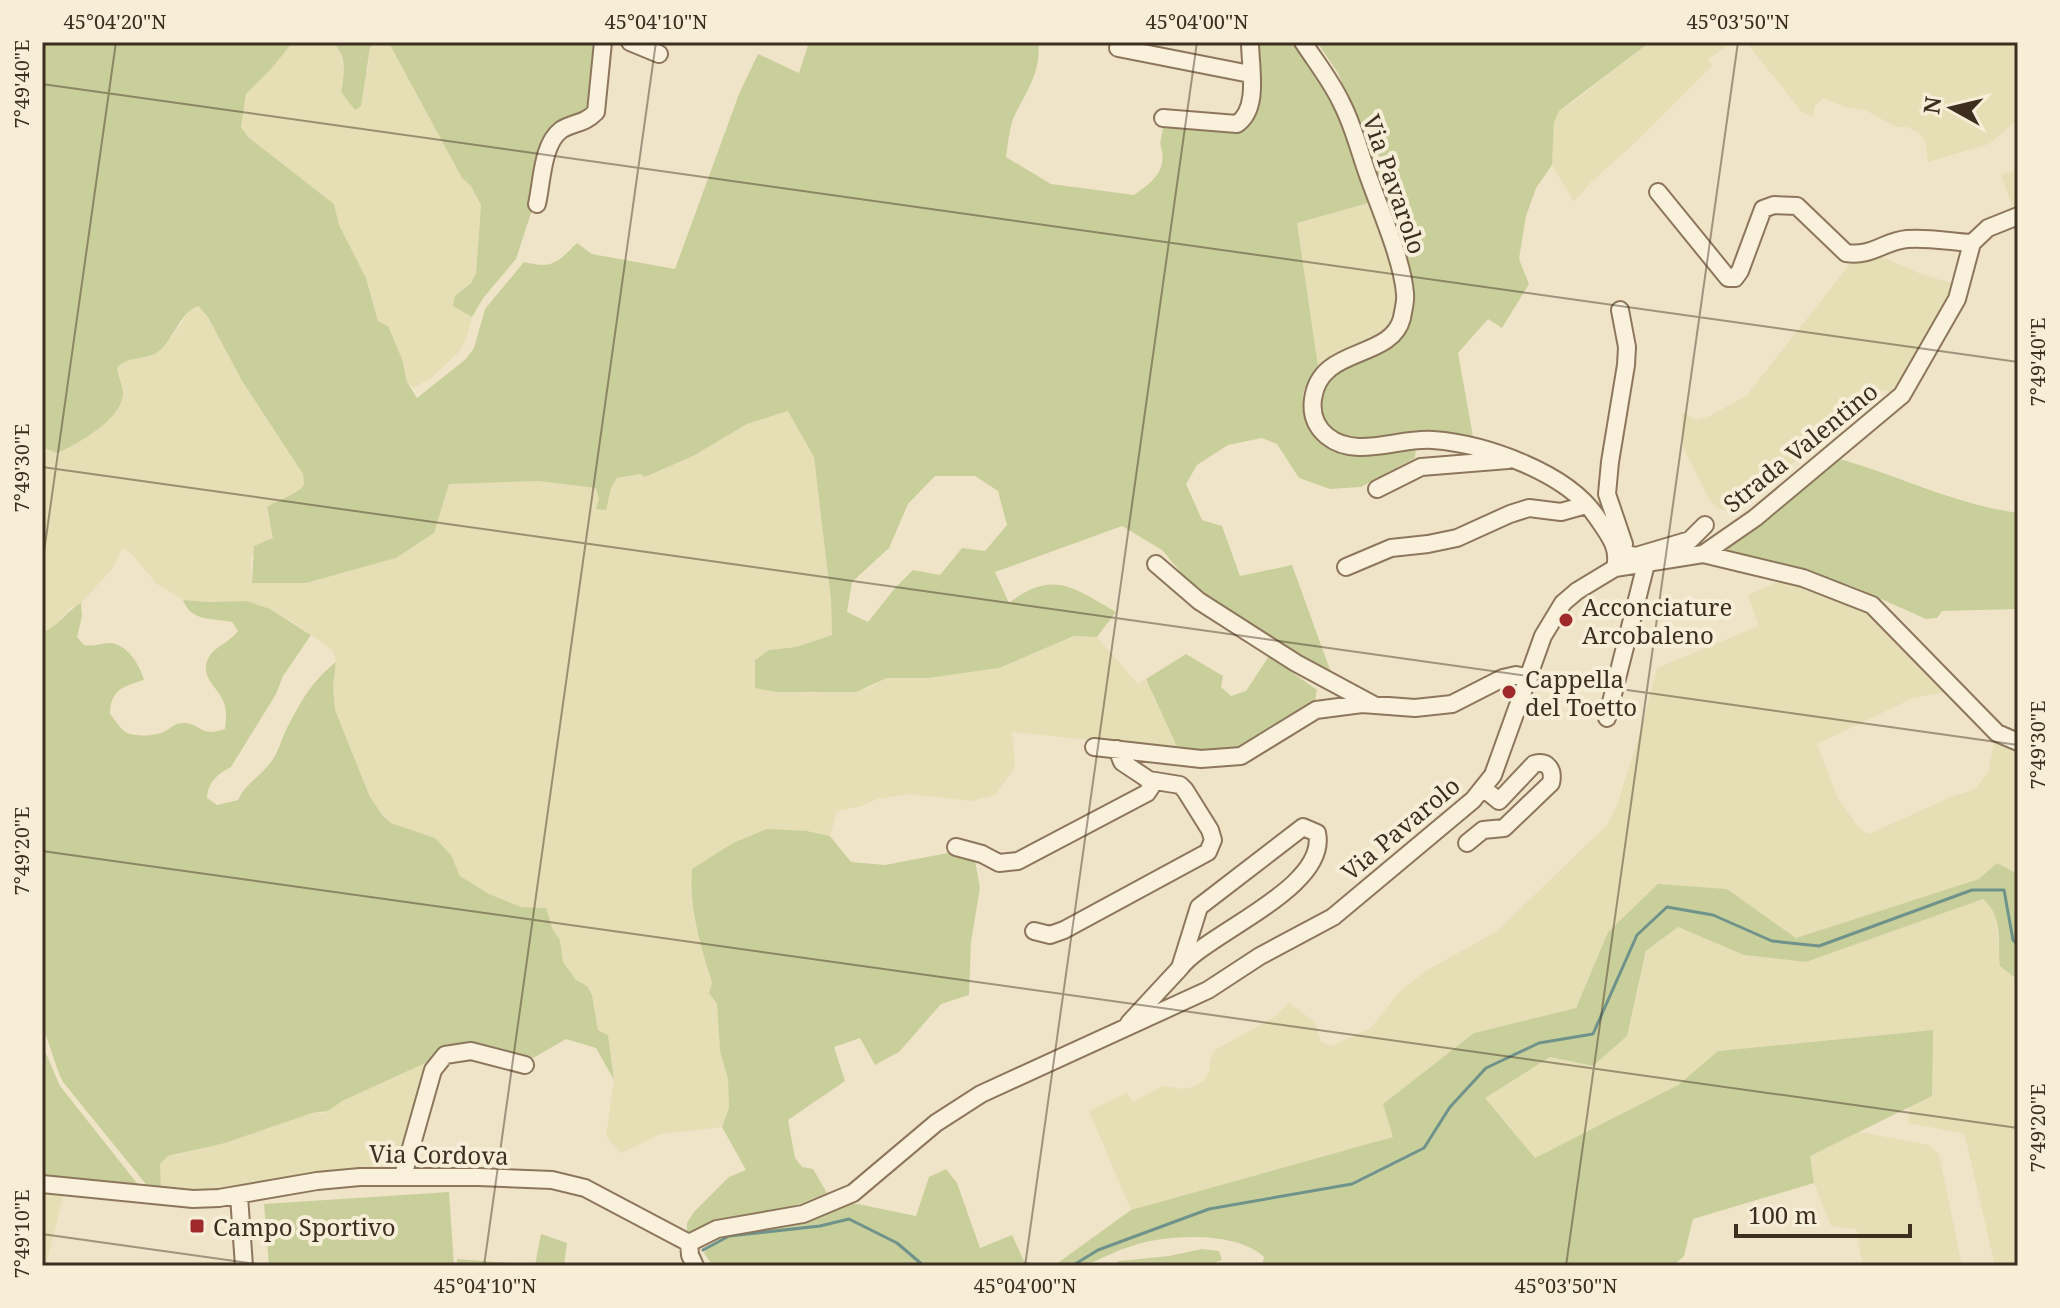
<svg xmlns="http://www.w3.org/2000/svg" width="2060" height="1308" font-family="'Noto Serif',serif">
<style>
.farmland{fill:#e6deb5}
.green{fill:#c9cf9b;fill-rule:evenodd}
.lines{fill:none;stroke-linecap:round;stroke-linejoin:round}
.stream{stroke:#6f938a;stroke-width:3}
.minor-casing{stroke:#8d765c;stroke-width:20}
.minor{stroke:#faf1dc;stroke-width:16}
.ticks{fill:none;stroke:#3d2e20;stroke-width:2;stroke-opacity:0.45}
.poi-dot{fill:#9e2a2b;stroke:#f7eed8;stroke-width:3}
.labels{text-anchor:middle;dominant-baseline:central;stroke-width:8;stroke-linejoin:round;paint-order:stroke}
.street-label{font-size:24px;fill:#3d2e20;stroke:#f7eed8}
.poi-label{font-size:24px;fill:#3d2e20;stroke:#f7eed8;text-anchor:start}
.neatline{fill:none;stroke:#3d2e20;stroke-width:3}
.ticks-label{font-size:20px;text-anchor:middle;fill:#3d2e20}
</style>
<rect width="100%" height="100%" fill="#f0e4c8"/>
<path class="farmland" d="M293,42H333L340,49L344,70L341,92L368,70L370,48L373,42H389L462,178L471,186L481,205L476,273L471,283L463,289L453,305L472,317L466,339L458,353L431,378L413,388L407,382L402,359L388,326L378,321L366,278L339,225L334,204L248,137L241,127L246,94L271,69Z
M1650,42H1733L1708,59L1712,66L1636,142L1592,181L1574,202L1552,165L1554,122L1559,110L1569,105Z
M1746,42H2018V124L2016,121L1989,144L1928,162L1925,140L1918,132L1907,127H1896L1867,111L1845,107L1823,98L1814,107V117L1802,112Z
M2018,169V209L2014,210L2001,175Z
M1372,202L1400,293L1396,320L1389,329L1367,344L1339,354L1318,366L1297,223Z
M1878,255L1921,274L1954,284L1950,297L1896,393L1880,390L1864,392L1843,409L1837,424L1817,437L1800,459L1766,481L1743,506L1732,511L1717,508L1709,499L1683,447L1682,412L1696,420L1710,416L1747,395L1853,260Z
M197,306L208,317L242,381L303,474L304,485L297,493L276,500L267,517L273,527V538L264,543L251,557L252,583H306L396,558L434,533L448,484L538,481L596,488L599,499L617,478L640,474L646,477L693,456L747,424L789,411L814,457L831,600L832,635L796,647L769,650L755,660V688L810,693L867,689L887,678H929L999,668L1075,636L1097,637L1138,684L1146,679L1178,749L1012,732L1015,767L995,795L971,801L909,794L877,799L861,806L837,811L830,836L807,831L693,915L712,982L709,993L717,1004L720,1051L728,1079L729,1108L722,1127L660,1134L621,1153L606,1136L614,1080L608,1035L598,1030L592,995L587,986L576,980L563,962L560,940L553,930L546,908L521,907L489,894L460,876L451,855L435,838L391,823L383,816L370,797L335,710L333,686L336,662L333,651L298,625L270,609L247,601L208,602L183,600L157,584L128,550L122,549L113,568L81,603L69,609L55,627L42,632V447L57,453L99,427L123,390L117,368L124,360L135,359L172,337L191,308Z
M1782,580L1826,591L1852,602L1871,614L1944,692L1913,698L1817,744L1838,799L1859,828L1869,834L1953,796L1974,790L1988,772L1995,738L2018,755V874L1997,863L1980,879L1796,938L1727,889L1608,932L1576,1008L1474,1033L1383,1104L1394,1137L1131,1210L1089,1111L1127,1093L1133,1102L1163,1086L1184,1089L1195,1086L1204,1080L1210,1070V1060L1215,1050L1273,1018L1289,1003L1315,1022L1321,1042L1331,1046L1371,1028L1398,993L1427,970L1496,932L1607,825L1617,805L1640,733L1657,668L1759,626L1748,595Z
M1983,899L1991,906L1996,916L2000,966L2018,980V1266H1995L1965,1136L1961,1133L1908,1123L1910,1106L1932,1096V1030L1718,1051L1678,1085L1535,1158L1484,1098L1550,1057L1593,1066L1627,1036L1647,951L1678,927L1744,955L1806,962Z
M432,1060L398,1169L233,1192L164,1191L161,1187L160,1164L168,1156L179,1155L312,1113H323L342,1101Z
M1860,1132L1929,1145L1939,1154L1962,1266H1863L1856,1229L1831,1226L1814,1183L1809,1156Z
M42,1194L63,1196L46,1266H42Z"/>
<path class="green" d="M42,42H293L271,69L246,94L241,127L248,137L334,204L339,225L366,278L378,321L388,326L402,359L407,382L417,398L466,359L474,348L485,309L524,262C553,269 557,263 577,243L592,254L675,269L739,94L758,54L799,73L809,42H1038C1042,72 1025,93 1013,119C1009,131 1008,145 1006,157L1051,184L1134,195C1153,182 1169,169 1160,144L1164,122L1246,121L1253,42H1298L1337,104L1372,202L1297,223L1318,366C1288,404 1307,416 1334,447L1416,446L1415,458L1361,487L1330,489L1299,478L1277,444L1262,438L1228,445L1197,465L1186,484L1202,520L1222,526L1240,576L1292,565L1333,678L1208,604L1162,550L1122,526L995,572L1009,603C1053,569 1074,588 1116,612L1097,637L1074,636L999,668L929,678H887L856,692H776L755,688V660L769,650L796,647L832,635L831,600L814,457L788,411L747,424L693,456L645,477L640,474L617,478L611,488L606,510L596,509L599,499L596,488L538,481L449,484L434,533L396,558L306,583H252L254,546L273,538L267,507C279,498 294,497 304,485L303,474L242,381L208,317L198,306C181,311 173,340 159,351C146,361 128,355 117,368C118,377 123,385 123,394C122,419 78,444 57,453L42,447ZM935,476H975L998,491L1007,525L985,551L962,548L940,575L913,570L895,588L868,622L847,612L852,582L889,548L908,504Z
M333,42H373L370,48L361,106L355,110L341,92C344,74 348,57 333,42Z
M386,42H600L593,109L559,127L516,259L484,297L472,317L453,306L455,296L471,283L476,273L481,205L471,186L462,178L389,43Z
M1317,42H1650L1559,111L1554,122L1552,165L1536,188L1526,216L1519,259L1529,284L1502,328L1488,319L1458,353L1474,442L1357,444L1338,440L1318,420L1317,391L1325,376L1401,335L1411,315L1414,296L1410,271L1391,208L1338,73Z
M1836,458C1898,475 1953,504 2018,513V609L1942,611L1937,618L1926,619L1852,586L1720,548Z
M183,600L208,602L247,601L270,609L311,635L283,676L276,694L231,767C217,774 208,782 207,798L217,805L238,800C245,784 261,776 271,762C279,752 281,739 287,728C301,701 312,681 336,662L333,686L335,710L370,797L383,816L391,823L435,838L451,855L460,876L489,894L521,907L546,908L553,930L560,940L563,962L576,980L587,986L592,995L598,1030L608,1035L614,1080L596,1048L566,1039L533,1058L480,1044H458L448,1048L432,1060L342,1101L328,1111L312,1113L225,1143L168,1156L160,1164L161,1187L149,1188L63,1082C54,1064 51,1045 42,1027V632C59,627 66,611 81,603L82,616L77,637L84,645C94,647 101,643 110,643C127,644 140,665 144,680C124,686 110,690 110,714C115,720 121,730 127,733C136,737 158,736 165,731C171,728 175,723 183,723C202,723 199,738 225,729C226,720 227,712 224,703C218,686 198,677 209,657C214,647 230,642 238,631L232,622C212,618 191,622 183,600Z
M1186,654L1223,676L1221,687L1231,696L1246,691L1269,656L1317,690L1315,701L1245,746L1216,752L1178,749L1146,679Z
M767,829L807,831L830,836L851,862L885,865L948,853L975,861L980,888L971,942L969,995L941,1004L899,1052L875,1065L860,1038L834,1047L845,1081L788,1120L795,1158L802,1167L813,1169L827,1193L797,1205L756,1216L719,1219L687,1235V1223L694,1212L729,1177L746,1170L722,1127L729,1108L728,1079L720,1051L717,1004L709,993L712,982C700,944 689,909 692,869L733,843Z
M1997,863L2018,874V980L2000,966C1997,941 2004,917 1983,899L1806,962L1744,955L1678,927L1646,951L1627,1036L1593,1066L1550,1057L1485,1098L1535,1158L1678,1085L1718,1051L1933,1030L1932,1096L1810,1156L1814,1183L1693,1219L1684,1256L1673,1266H1262L1264,1257C1237,1231 1166,1234 1132,1246C1118,1250 1105,1257 1091,1263L1092,1266H1048L1059,1262L1131,1210L1393,1137L1383,1104L1474,1033L1576,1008L1608,932L1658,884L1727,889L1796,938L1979,879Z
M42,1044L60,1086L140,1187L42,1178Z
M946,1169L957,1183L980,1248L1012,1235L1024,1261L1040,1266H713L704,1253L707,1247L726,1239L727,1235L742,1230L789,1226L848,1202L916,1216L929,1177Z
M449,1192L454,1266H269L264,1204Z
M541,1234L567,1243L564,1266H457V1259L535,1265Z
M1202,1249L1219,1251L1222,1260L1204,1266H1110L1119,1261L1169,1256Z"/>
<g class="lines">
<path class="stream" d="M703,1250L729,1236L820,1226L849,1219L897,1243L924,1266
M1072,1266L1098,1250L1209,1209L1352,1184L1424,1148L1450,1107L1486,1068L1539,1043L1593,1034L1637,935L1667,907L1713,915L1772,941L1819,946L1972,890H2004L2013,940L2018,945"/>
<g class="minor-casing">
<path id="minor" d="M630,42L659,54
M1303,42C1316,62 1332,82 1342,104C1354,127 1360,154 1369,178C1380,209 1403,262 1405,294C1406,301 1403,311 1402,318C1391,361 1320,345 1313,399C1311,414 1315,426 1327,436C1356,460 1399,437 1433,440C1486,444 1569,473 1598,519C1609,535 1620,548 1615,568
M1118,48L1250,74
M1163,118L1237,124C1260,108 1250,67 1250,42
M1658,192L1728,278H1735L1740,271L1763,209L1774,205L1797,206L1846,253C1872,257 1884,241 1907,239C1928,237 1951,242 1972,243
M537,204C542,183 542,144 561,130C573,122 583,125 596,112L603,42
M1620,310L1627,347L1626,365L1610,462L1607,494L1624,544L1622,552
M1377,489L1421,467L1508,460
M1627,554L1636,556L1690,540L1705,525
M1703,554L1755,518L1902,395L1957,299L1972,243L1988,228L2018,216
M1156,564L1199,601L1296,663L1374,705
M1346,567L1391,548L1428,544L1457,538L1510,514L1529,508L1561,512L1586,505
M1607,718L1646,564
M1094,747L1201,759L1241,756L1316,710L1362,704L1415,708L1452,704L1503,678L1516,675L1529,678
M1467,843L1483,830L1504,828L1551,783C1554,770 1548,760 1534,764L1499,801L1483,788
M956,847L982,854L999,863L1018,861L1147,793L1151,787L1149,780L1122,762L1117,749
M1034,931L1050,935L1064,930L1208,852L1213,840L1210,830L1185,790L1180,785L1149,780
M1129,1023L1180,968L1199,907L1303,827L1317,833C1329,888 1206,933 1180,968
M403,1176L433,1070L445,1055L471,1051L525,1065
M42,1184L193,1199L219,1198L317,1181L360,1177H478L552,1180L585,1188L689,1243
M239,1196L244,1266
M689,1243L717,1229L803,1214L853,1193L936,1123L981,1094L1208,990L1260,956L1333,917L1473,800L1493,775L1543,636L1563,603L1577,591L1615,568L1703,554L1803,578L1872,605L1997,733L2018,742
M689,1243L690,1255L695,1266"/>
</g>
<use href="#minor" class="minor"/>
</g>
<path class="ticks" d="M42,84L2018,362M42,467L2018,745M42,566L116,42M42,851L2018,1128M42,1234L271,1266M484,1266L656,42M1025,1266L1197,42M1566,1266L1738,42"/>
<g class="poi-dot">
<circle cx="1566" cy="620" r="8"/>
<circle cx="1509" cy="692" r="8"/>
<rect x="189" y="1218" width="16" height="16" rx="4"/>
</g>
<g class="labels">
<g class="street-label">
<text transform="translate(1395 184) rotate(71)">Via Pavarolo</text>
<text transform="translate(1800 447) rotate(-39)">Strada Valentino</text>
<text transform="translate(1400 828) rotate(-40)">Via Pavarolo</text>
<text transform="translate(439 1154) rotate(1)">Via Cordova</text>
</g>
<g class="poi-label">
<text x="1582" y="606">Acconciature<tspan x="1582" dy="28">Arcobaleno</tspan></text>
<text x="1525" y="678">Cappella<tspan x="1525" dy="28">del Toetto</tspan></text>
<text x="213" y="1226">Campo Sportivo</text>
</g>
</g>
<rect width="2060" height="1308" fill="none" stroke="#f7eed8" stroke-width="88"/>
<g transform="translate(1952 108) rotate(278)" stroke="#f7eed8" stroke-width="6" paint-order="stroke">
<path d="M0-6L14 30L0 20L-14 30Z" fill="#3d2e20"/>
<text y="-12" font-size="22" font-weight="bold" text-anchor="middle" fill="#3d2e20">N</text>
</g>
<path d="M1736 1224v12h174v-12" fill="none" stroke="#3d2e20" stroke-width="4"/>
<text x="1748" y="1224" font-size="24" fill="#3d2e20" stroke="#f7eed8" stroke-width="6" paint-order="stroke">100 m</text>
<rect x="44" y="44" width="1972" height="1220" class="neatline"/>
<g class="ticks-label">
<text x="115" y="29">45°04'20"N</text>
<text x="656" y="29">45°04'10"N</text>
<text x="1197" y="29">45°04'00"N</text>
<text x="1738" y="29">45°03'50"N</text>
<text transform="translate(22 84) rotate(-90)" y="7">7°49'40"E</text>
<text transform="translate(2038 362) rotate(-90)" y="7">7°49'40"E</text>
<text transform="translate(22 468) rotate(-90)" y="7">7°49'30"E</text>
<text transform="translate(2038 745) rotate(-90)" y="7">7°49'30"E</text>
<text transform="translate(22 851) rotate(-90)" y="7">7°49'20"E</text>
<text transform="translate(2038 1128) rotate(-90)" y="7">7°49'20"E</text>
<text transform="translate(22 1234) rotate(-90)" y="7">7°49'10"E</text>
<text x="485" y="1293">45°04'10"N</text>
<text x="1025" y="1293">45°04'00"N</text>
<text x="1566" y="1293">45°03'50"N</text>
</g>
</svg>
